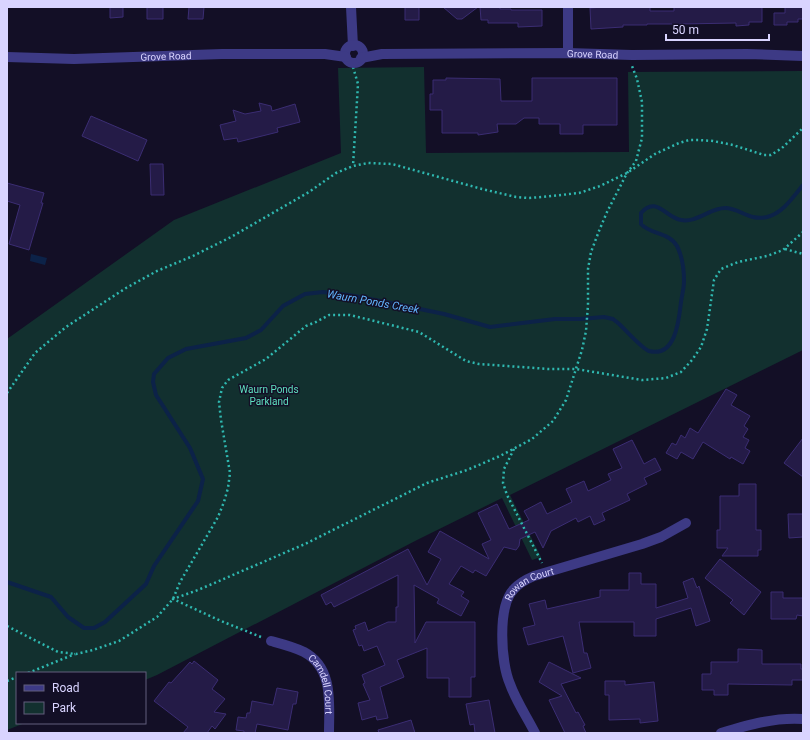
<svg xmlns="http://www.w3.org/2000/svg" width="810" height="740" font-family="Roboto,sans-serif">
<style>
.green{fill:#12302f}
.water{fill:#0c2248}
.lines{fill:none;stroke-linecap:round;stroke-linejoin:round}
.stream{stroke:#0c2248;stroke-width:4}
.building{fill:#241b47;stroke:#3b2d73}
.path{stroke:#2fb8b0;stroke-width:2.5;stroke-dasharray:2 3;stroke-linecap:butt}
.minor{stroke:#3d3a85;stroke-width:10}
.tertiary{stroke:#3d3a85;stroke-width:10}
.labels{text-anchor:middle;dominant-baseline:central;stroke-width:3;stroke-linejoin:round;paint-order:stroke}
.street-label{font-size:10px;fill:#d9d4ff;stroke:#130f26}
.park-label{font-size:10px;fill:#5fe0c0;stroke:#130f26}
.water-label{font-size:11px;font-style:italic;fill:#62b6ff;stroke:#130f26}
</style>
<rect width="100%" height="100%" fill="#130f26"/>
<path class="green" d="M424,67L426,153L629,152L628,72L803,71V350L510,495L541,557L532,560L502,498L417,540L157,675L145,680V673H17V723H25L7,730V339L174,220L341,153L338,68Z"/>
<path class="water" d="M31,254L47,258L45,265L30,261Z"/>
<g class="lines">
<path class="stream" d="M7,582L51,597L68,617L84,628H94L105,622L146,584L154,566L198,501L203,479L190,448L156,395L153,382L154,374L168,358L186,349L246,338L261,330L283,306L305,294L323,292L349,295L386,302L444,314L490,327L555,319H580L604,317L613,319L618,323C625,329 642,349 649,351C676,358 679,319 681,302C682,295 684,288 684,281C684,270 682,256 677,246C669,232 651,235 641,224V213C656,195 666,218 681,220C697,223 710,208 725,208C740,208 748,221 767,217C783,213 793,197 803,185"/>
</g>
<path class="building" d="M110,7H123V17L110,18Z
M147,7H163V19H147Z
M189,7H204L203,19H188Z
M405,7H419V20H405Z
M443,7H478L462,19H457Z
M480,7H500V9H511V10H542V26L518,27V23H488V20H481Z
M604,7H650V11H674V7H762V22H749V25L736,26V23L680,24L673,25L672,24H647V25H623V27L591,29L590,8Z
M785,7H803V19H798V22H787V25H774V13H785Z
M446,78L500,79L501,101H532V78H617V125H583V134H560V124H539V118H524L516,124H497L498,132L478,135V133H442V110H430V94H433V80H446Z
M259,103L271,106L272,111L295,104L300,122L277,128L278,132L238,142L237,138L224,140L220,125L236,121L233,110L245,114L261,111Z
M91,116L147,140L138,161L82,136Z
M150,164H163L164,195H151Z
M7,183L44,193L41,203H43L29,250L9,244L20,205L7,201Z
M726,389L737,395L731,405L750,416L744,426L748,429L743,437L749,440L745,448L750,451L743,464L731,457L730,459L703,442L693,459L681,452L677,459L666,453L672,443L676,445L681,435L685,438L690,428L698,433Z
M803,438V477L784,463Z
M632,440L644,464L655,458L661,470L644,478L647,484L627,494L630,500L602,513L605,520L594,525L590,516L578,522L576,518L551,531L543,548L535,532L520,539L519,546L516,550L504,547L486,576L475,570L473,573L461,566L449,584L464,592L461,596L469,601L461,616L437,603L439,599L414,585L415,643L426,622H475V677H471V697H449V678H427V648L397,660L404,677L380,687L388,718L377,720L376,716L362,720L358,703L370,700L363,684L365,683L362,675L385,665L377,646L364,651L362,645L359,646L353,630L356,629L355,626L365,622L368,631L388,622H396V607H398V575L334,607L331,602L326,605L321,595L408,549L427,585L441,559L428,552L440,531L489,559L482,544L491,540L478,513L497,504L509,529L529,520L524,511L541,502L547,514L572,502L566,489L584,481L588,491L611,480L608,474L622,468L613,449Z
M739,484H756V530H761V550H758V556H722L728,548H717V530H720V496H739Z
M788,514H803V537L789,538Z
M720,559L761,592L744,615L730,603L733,600L705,578Z
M629,573H641V584H656V608L688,598L683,582L693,578L697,588L699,586L710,621L696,626L691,608L656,619V636H634V622H579L584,653H587L591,668L573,673L563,636L528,645L523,628L535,625L529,604L545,600L547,609L600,597V590H629Z
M771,592H783V598H803V616L797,615L796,619H771Z
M738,649L762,650V664H801V669H803V680H792V685L728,684V695H714V690H702V674H711V662H738Z
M194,661L218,680L212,689L225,699L214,712L226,714L215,729L212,726L207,733H183L188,727L154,701L169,682L171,683L190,662L192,664Z
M549,662L581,678L561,684L576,713L578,712L585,725L583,726L586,733H565L549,700L562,696L539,682Z
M605,681H625V685L654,682L658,721L640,723V719L609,720V695H605Z
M277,688L298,692L296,704H293L288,730L257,724L255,733H244V731L236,730L238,717L246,718L247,713H250L252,701L273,705Z
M489,700L495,733H475L474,724L470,725L466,704Z
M411,720L415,733H379L378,730Z"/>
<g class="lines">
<path class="path" d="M353,67L358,84L353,166
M785,249L803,254
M7,393L35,353L66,327L126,288L157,271L193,256L231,237L309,192L336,173L353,166L368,163L392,164L482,189L516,197L529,198L542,197L579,193L600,186L627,173L655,154L679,143L689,140H699L713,141L733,145L764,155H771L782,148L803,128
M514,449L504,469L503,483L507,495L542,563
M7,626L58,652L76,654L93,650L119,641L157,617L173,599L180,582L218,517L224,502L228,488L230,473L221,420L219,402L222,388L228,380L266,359L306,326L316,322L329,315H350L419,332L466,361L479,364L549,369H576L642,380L666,378L681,372L692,360L701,347L707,329L714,280L721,269L738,262L767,256L783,250L803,232
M261,637L221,621L173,599L198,590L305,544L427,483L467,470L500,456L532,439L553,421L566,400L582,350L586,331L588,305V269L591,252L599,231L607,212L627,173L636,161L642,138V102L637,79L632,66
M28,673L75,654
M7,681L17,677"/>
<g class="minor">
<path d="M351,7L353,46"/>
<circle cx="354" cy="54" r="9"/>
<path d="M568,53V7"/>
<path id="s1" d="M7,57L74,59L222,54H325L346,57"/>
<path id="s2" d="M361,58L382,54L568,53L632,55L747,54L803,56"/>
<path id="s3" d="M271,641C282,644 294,647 304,652C334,668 329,704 329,733"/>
<path id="s4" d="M535,733C527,717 516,701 510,684C501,663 497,606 514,589C519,583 527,579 534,576L642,544L661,537L686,523"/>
</g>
<path class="tertiary" d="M721,733C748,725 775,717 803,719"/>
</g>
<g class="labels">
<g class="street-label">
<text stroke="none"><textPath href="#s2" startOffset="232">Grove Road</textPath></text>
<text stroke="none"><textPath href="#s1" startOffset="159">Grove Road</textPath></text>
<text stroke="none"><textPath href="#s4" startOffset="169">Rowan Court</textPath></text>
<text stroke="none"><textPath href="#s3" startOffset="74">Camdell Court</textPath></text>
</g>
<g class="park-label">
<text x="269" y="389">Waurn Ponds<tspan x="269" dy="12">Parkland</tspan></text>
</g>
<g class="water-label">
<text transform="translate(373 302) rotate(10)">Waurn Ponds Creek</text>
</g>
</g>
<rect width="810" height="740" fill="none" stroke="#d9d4ff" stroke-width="16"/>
<rect x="16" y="672" width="130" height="52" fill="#130f26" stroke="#625e7d"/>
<rect x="24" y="685" width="20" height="6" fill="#3d3a85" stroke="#625e7d"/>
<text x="52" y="692" font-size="12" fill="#d9d4ff">Road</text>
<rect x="24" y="702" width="20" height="12" fill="#12302f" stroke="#625e7d"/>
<text x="52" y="712" font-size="12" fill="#d9d4ff">Park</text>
<path d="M666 34v6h103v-6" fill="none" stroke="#d9d4ff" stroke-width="2"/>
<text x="672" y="34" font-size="12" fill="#d9d4ff" stroke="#130f26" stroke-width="3" paint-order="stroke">50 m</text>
</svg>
